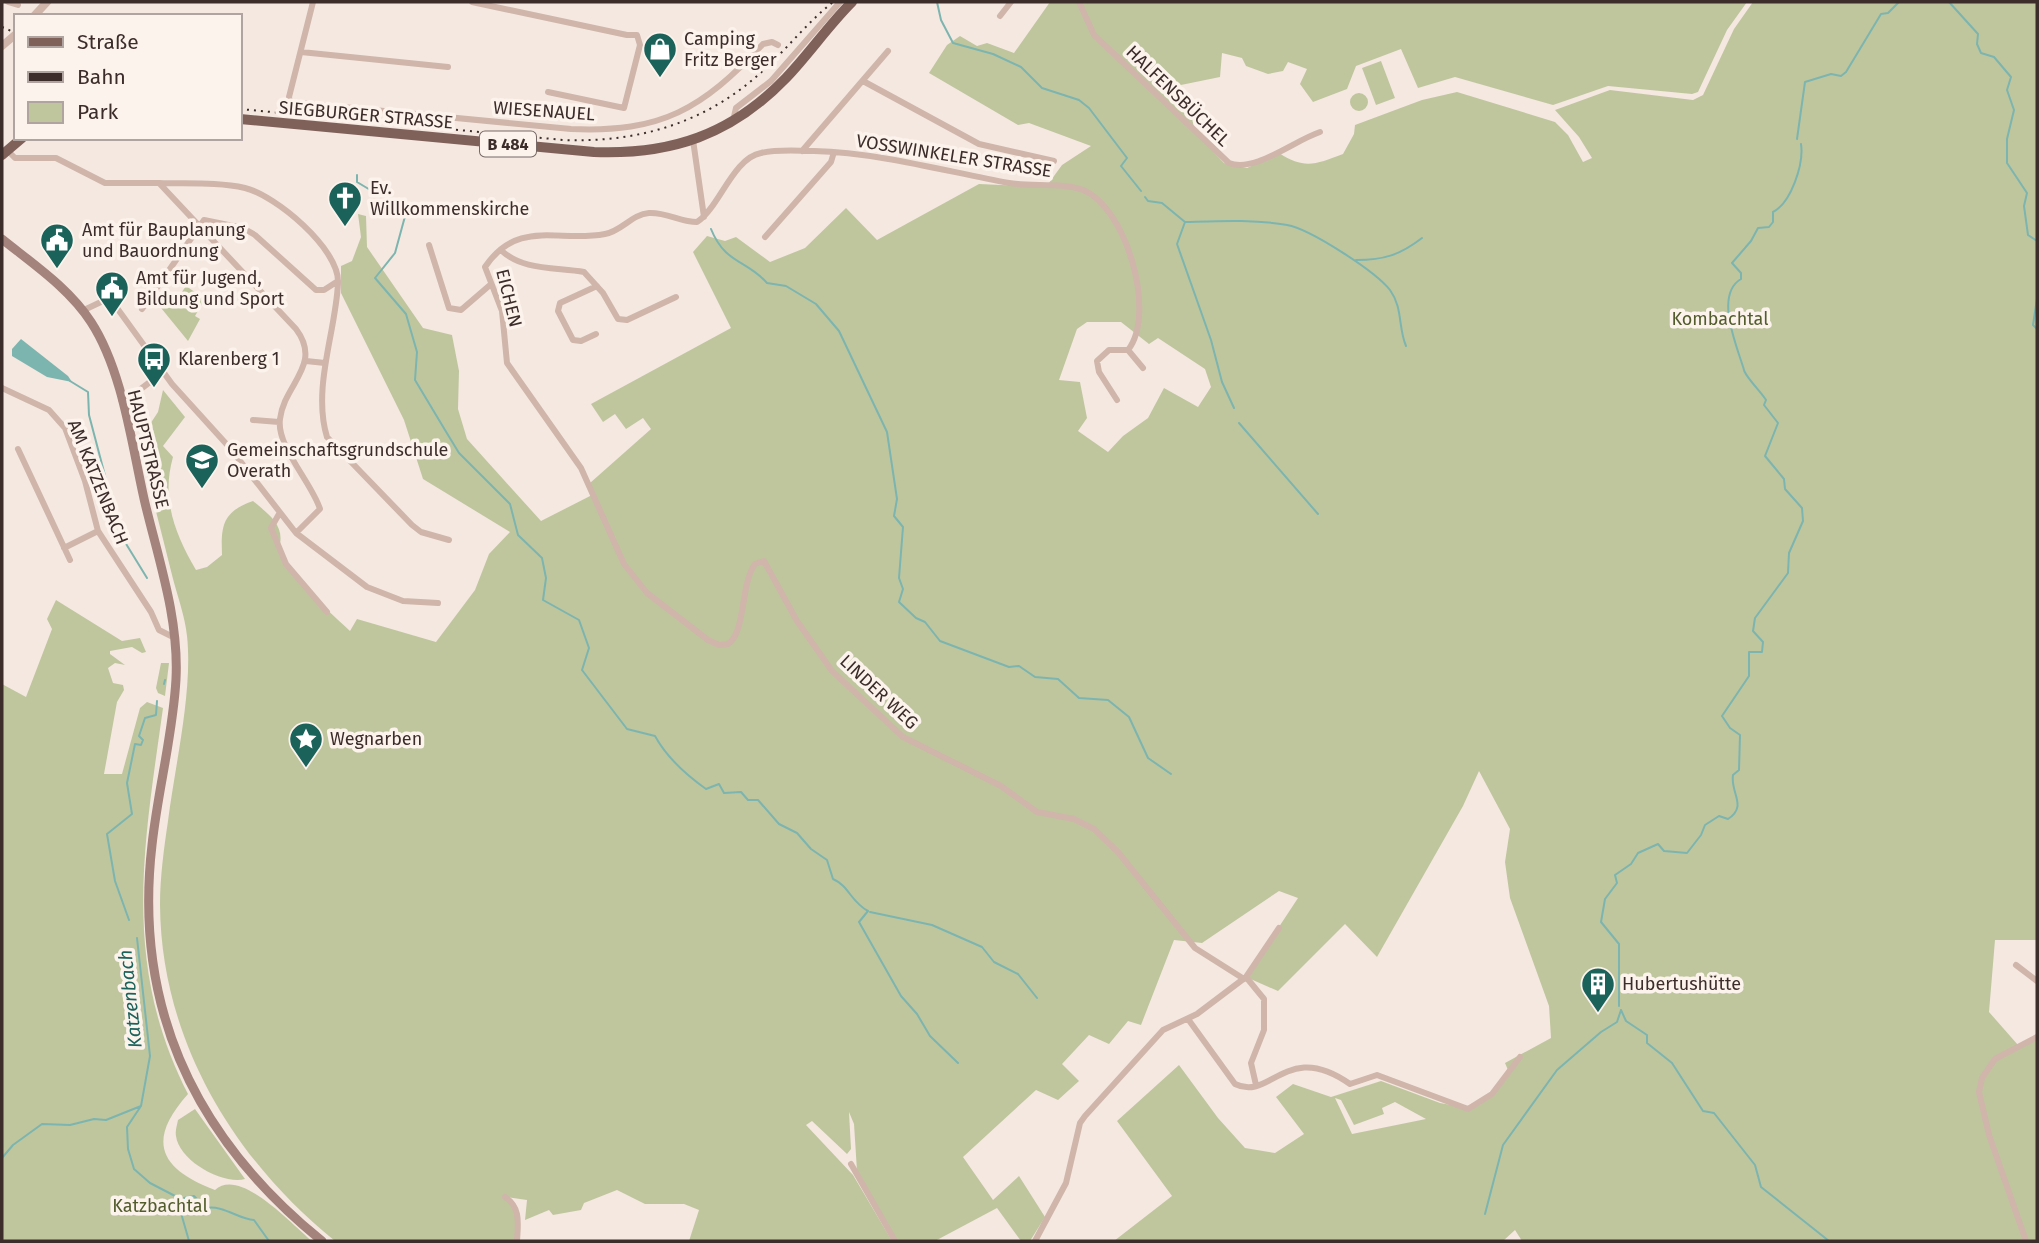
<svg xmlns="http://www.w3.org/2000/svg" width="2039" height="1243" font-family="'Fira Sans',sans-serif">
<style>
.green{fill:#bfc69e;fill-rule:evenodd}
.water{fill:#7cb5af}
.lines{fill:none;stroke-linecap:round;stroke-linejoin:round}
.stream{stroke:#7cb5af;stroke-width:2}
.minor{stroke:#cfb5aa;stroke-width:6}
.tertiary{stroke:#cfb5aa;stroke-width:8}
.secondary{stroke:#a3837b;stroke-width:9}
.primary{stroke:#7f615a;stroke-width:10}
.rail{stroke:#3c2d2a;stroke-width:2;stroke-dasharray:2 5;stroke-linecap:butt}
.labels{text-anchor:middle;dominant-baseline:central;stroke-width:7;stroke-linejoin:round;paint-order:stroke}
.shield{fill:#fcf3ed;stroke:#766864;stroke-width:2}
.shield-label{font-size:16px;font-weight:bold;fill:#3c2d2a}
.poi-label{font-size:18px;fill:#3c2d2a;stroke:#fcf3ed;text-anchor:start}
.street-label{font-size:18px;fill:#3c2d2a;stroke:#fcf3ed}
.park-label{font-size:18px;fill:#525c2c;stroke:#fcf3ed}
.water-label{font-size:19px;font-style:italic;fill:#1b625b;stroke:#fcf3ed}
</style>
<rect width="100%" height="100%" fill="#f5e8e0"/>
<path class="green" d="M1050,2H1747L1727,30L1698,92L1692,94L1608,86L1553,105L1455,77L1418,88L1401,49L1356,66L1347,89L1313,102L1300,84L1307,69L1288,62L1283,71L1268,74L1246,66L1242,58L1222,53L1220,77L1176,86L1192,112L1194,131L1224,163L1247,168L1279,153C1305,170 1316,164 1343,154L1354,134L1355,125L1422,100L1457,92L1555,122L1568,135L1583,162L1592,158L1579,137L1555,110L1610,90L1693,100L1703,95L1734,29L1753,2H2037V940H1995L1989,1012L2018,1045L2037,1037V1241H1522L1515,1230L1503,1241H1114L1172,1196L1117,1121L1179,1065L1218,1118L1245,1148L1275,1153L1304,1134L1276,1097L1293,1084L1331,1097L1381,1081L1440,1103L1468,1108L1492,1094L1508,1070L1505,1063L1551,1038L1549,1006L1510,898L1505,862L1510,829L1479,771L1463,806L1377,957L1345,924L1278,991L1246,977L1298,898L1279,891L1202,943L1174,940L1141,1025L1128,1021L1109,1044L1089,1035L1062,1064L1079,1081L1058,1100L1036,1090L963,1157L993,1200L1019,1176L1045,1217L1030,1241H1021L997,1208L935,1241H897L857,1171L854,1124L849,1112L851,1149L847,1154L812,1121L806,1125L853,1175L892,1241H689L699,1210L684,1204H645L617,1190L584,1203L581,1210L553,1215L549,1210L525,1220L527,1200L507,1197L515,1206L517,1241H335C233,1159 161,1039 160,905C160,877 164,848 168,821C175,765 193,691 187,636C185,616 177,595 172,575C161,530 149,486 139,441L158,412L163,390L185,417L163,446L173,457C161,499 175,534 196,570L207,567L222,555C221,526 222,512 253,501C268,514 286,525 279,548C293,582 324,606 350,631L357,619L436,642L475,590L489,554L510,532L423,479L404,420L341,293V266L352,261L361,237L358,214L366,216L367,247L423,328L452,335L459,371L458,409L467,439L541,521L594,494L590,483L651,429L643,418L626,429L615,414L603,422L591,404L731,328L693,252L707,236L725,241L736,237L770,262L805,248L846,208L877,240L979,184L1046,187L1062,165L1091,146L1029,123L1018,125L929,73L947,45L960,36L977,46L987,43L1014,53ZM1087,322H1121L1149,344L1158,338L1205,369L1211,387L1198,407L1164,388L1148,418L1123,436L1108,452L1078,431L1087,418L1080,382L1059,380L1077,329ZM1335,1098L1341,1100L1354,1125L1384,1114L1382,1108L1395,1102L1426,1119L1352,1134Z
M1381,61L1395,98L1376,105L1362,68Z
M1350 102a9 9 0 1 1 18 0a9 9 0 1 1-18 0Z
M186,286L205,299L195,316L200,319L188,341L157,303L165,295L175,302Z
M56,600L122,641L140,638L146,652L142,653L132,647L110,651V654L125,665L115,663L108,668L113,683L123,685L124,690L117,702L104,774H122L140,708L147,702L163,708C144,845 121,964 188,1094C147,1140 158,1168 215,1190C240,1166 293,1226 312,1241H2V684L26,697L52,629L47,619Z
M161,663H169L165,696L158,693L156,688Z
M195,1109L245,1179C223,1185 179,1161 176,1136C175,1131 177,1125 178,1120Z"/>
<path class="water" d="M21,339L68,376L72,382L47,377L12,356V349Z"/>
<g class="lines">
<path class="stream" d="M937,2L941,20L953,43L993,54L1021,67L1042,88L1079,100L1089,108L1127,158L1121,166L1141,191
M1949,2L1978,34L1977,44L1981,53L1994,57L2011,77L2007,90L2014,110L2007,139V163L2027,193L2024,206L2028,235L2037,241
M1797,139L1805,82L1831,74L1841,76L1846,72L1881,14L1888,13L1899,2
M357,175V182L372,191L373,196
M1145,197L1148,201L1162,203L1185,222C1219,221 1253,219 1287,225C1310,229 1375,271 1390,290C1403,308 1398,327 1406,346
M407,209L395,253L375,278L406,314L417,352L415,380L445,430L459,453L510,504L518,535L542,558L546,578L543,600L579,620L589,648L582,670L627,729L655,736C667,758 685,774 706,789L719,784L724,793L741,792L748,800H758L779,824L797,833L811,849L827,860L833,879C849,886 851,902 868,911L859,922L901,996L917,1014L930,1036L958,1063
M1185,222L1177,244L1211,340L1222,382L1234,408
M711,229C725,264 747,260 767,283L786,286L816,304L839,331L887,432L897,499L894,516L903,527L899,578L903,589L899,602L916,618L925,622L940,641L1009,667L1019,666L1035,677L1058,679L1079,698L1108,700L1129,717L1148,758L1171,774
M1356,260C1384,260 1400,255 1422,238
M2037,264V279
M2037,299L2033,325L2037,329
M70,381L88,392L89,415L113,506
M1239,423L1318,514
M120,534L147,578
M164,684L165,680
M870,912L932,925L982,947L994,962L1018,974L1037,998
M129,920L115,881L107,834L132,814L127,783L135,744L141,745L143,740L139,736L145,718L156,715L157,701
M137,938L150,1056L141,1106L127,1127L128,1149L134,1169L150,1183L177,1197
M1619,1006V944L1601,922L1605,899L1617,883L1615,875L1631,864L1638,853L1658,844L1664,851L1687,853L1701,835L1705,825L1719,816L1728,819C1748,806 1730,793 1733,775L1739,770L1740,735L1730,728L1722,716L1749,676V652H1762L1763,642L1753,631L1755,618L1788,573L1789,553L1803,521L1802,508L1785,489L1784,479L1765,456L1778,423L1764,405L1766,400C1761,392 1745,376 1744,370C1737,346 1714,295 1741,279V273L1732,263L1751,241L1758,228L1769,227L1773,222V212C1791,203 1804,164 1801,144
M1621,1010L1626,1021L1647,1035V1043L1672,1063L1703,1111L1714,1113L1755,1165L1761,1187L1829,1241
M2,1158L13,1145L42,1124L70,1125L94,1119L106,1120L141,1106
M184,1198L194,1196L206,1208C224,1205 238,1219 254,1220L269,1241
M177,1199L189,1241
M1485,1214L1503,1145L1557,1070L1601,1032L1617,1022L1621,1010
M260,1241H264"/>
<path class="minor" d="M8,2L18,5
M313,2L289,97L290,102L571,129C662,133 702,109 763,44L772,42L778,45
M472,2L627,35H637L640,45L624,108L548,92
M1079,2L1094,35L1229,163C1255,173 1293,141 1320,132
M1000,16L1011,2
M301,52L448,67
M863,81L979,144L1054,161
M733,121L736,108L771,81L840,2
M693,140L704,217
M7,150L15,158H56L105,183H159L296,329C323,365 284,384 280,419C276,446 312,483 320,509L296,533
M802,151L888,51
M159,183C187,184 218,182 245,188C275,195 340,249 338,283C336,331 312,388 327,437L412,525L421,532L449,540
M765,237L831,162L834,152
M429,245L449,308L461,310L490,285
M501,250C522,271 557,267 584,272L603,293L618,319L627,320L676,297
M142,309L204,220L243,228L255,235L316,290H324L338,281
M84,310L103,301L117,308L172,384L230,448L296,533L367,587L403,601L438,603
M596,334L581,341L573,340L558,311L560,303L597,286
M306,361L325,363
M1143,368L1128,350C1157,313 1126,207 1083,190C1062,182 1032,187 1009,183C944,171 881,153 814,151C797,151 778,149 761,153C733,158 719,208 697,222C681,222 666,212 649,213C632,214 622,231 605,234C559,243 518,218 485,267L502,311L507,363L581,468L624,564L647,593L708,640L719,645L728,644C746,632 740,585 755,564L764,561L797,621L832,671L903,737L1001,786L1037,812L1074,819L1094,829L1118,852L1195,948L1244,979
M2,388L49,410L65,428L85,481L98,531L151,612L159,630L175,638
M121,400L129,398L163,372
M1117,400L1099,372L1097,361L1109,350H1128
M253,420L279,422
M18,449L70,560
M279,514L271,528L286,564L327,612
M64,548L98,531
M2016,965L2037,981
M1246,977L1264,999V1030L1251,1063L1256,1085
M1188,1019L1235,1084C1271,1102 1286,1039 1350,1084L1377,1075L1468,1109L1492,1094L1520,1057
M851,1164L895,1241
M505,1197C521,1207 518,1224 517,1241
M1035,1241L1066,1183L1080,1123L1085,1116L1163,1030L1197,1014L1246,977L1279,928
M2026,1241L1989,1135L1979,1092L1982,1078L1995,1059L2037,1037"/>
<path class="tertiary" d="M34,16L47,2
M2,46L16,34"/>
<path class="secondary" d="M2,239C33,264 69,288 91,322C123,371 132,447 145,503C159,561 179,619 176,679C173,735 158,789 152,845C133,1009 196,1139 322,1241"/>
<path class="primary" d="M240,119L594,152C671,155 731,135 786,78C809,54 828,26 852,2
M2,155L22,138"/>
<path class="rail" d="M2,27L16,33
M240,109L563,140C642,143 711,121 768,66C790,45 809,21 833,2"/>
</g>
<defs>
<g id="shop-pin" transform="scale(1.75)"><path d="M0 17L-7.5 6A9.5 9.5 0 1 1 7.5 6Z" fill="#1b625b" stroke="#fcf3ed"/><path d="M-5-2.5h2.3a2.7 3.5 0 0 1 5.4 0H5L5.5 6h-11ZM-1.5-2.5h3a1.5 2.3 0 0 0-3 0Z" fill="#fff"/></g>
<g id="church-pin" transform="scale(1.75)"><path d="M0 17L-7.5 6A9.5 9.5 0 1 1 7.5 6Z" fill="#1b625b" stroke="#fcf3ed"/><path d="M-1.2-6h2.4v3.5h3.3v2.4h-3.3V6h-2.4V-.1h-3.3v-2.4h3.3Z" fill="#fff"/></g>
<g id="civic-pin" transform="scale(1.75)"><path d="M0 17L-7.5 6A9.5 9.5 0 1 1 7.5 6Z" fill="#1b625b" stroke="#fcf3ed"/><path d="M-.6-6.5H3V-4.5H.6V-3L4-1V1h2V6H-6V1h2V-1L-.6-3ZM-1.2 2.5V6h2.4V2.5Z" fill="#fff"/></g>
<g id="bus-pin" transform="scale(1.75)"><path d="M0 17L-7.5 6A9.5 9.5 0 1 1 7.5 6Z" fill="#1b625b" stroke="#fcf3ed"/><path d="M-5-6H5V4H4V6H2V4H-2V6H-4V4H-5ZM-3.5-4V0h7V-4ZM-3.5 1.2v1.5H-2V1.2ZM2 1.2v1.5H3.5V1.2Z" fill="#fff"/></g>
<g id="school-pin" transform="scale(1.75)"><path d="M0 17L-7.5 6A9.5 9.5 0 1 1 7.5 6Z" fill="#1b625b" stroke="#fcf3ed"/><path d="M0-5L7-2L0 1L-7-2ZM-4 1L0 2.5L4 1V4Q0 6-4 4Z" fill="#fff"/></g>
<g id="sight-pin" transform="scale(1.75)"><path d="M0 17L-7.5 6A9.5 9.5 0 1 1 7.5 6Z" fill="#1b625b" stroke="#fcf3ed"/><path d="M0-6L1.8-2.2L6-1.7L2.9 1.2L3.7 5.4L0 3.3L-3.7 5.4L-2.9 1.2L-6-1.7L-1.8-2.2Z" fill="#fff"/></g>
<g id="building-pin" transform="scale(1.75)"><path d="M0 17L-7.5 6A9.5 9.5 0 1 1 7.5 6Z" fill="#1b625b" stroke="#fcf3ed"/><path d="M-4-6H4V6H1V3H-1V6H-4ZM-2.5-4.3h1.7v1.8h-1.7ZM.8-4.3h1.7v1.8H.8ZM-2.5-1h1.7V.8h-1.7ZM.8-1h1.7V.8H.8Z" fill="#fff"/></g>
</defs>
<g fill-rule="evenodd">
<use href="#shop-pin" x="660" y="49"/>
<use href="#church-pin" x="345" y="198"/>
<use href="#civic-pin" x="57" y="240"/>
<use href="#civic-pin" x="112" y="288"/>
<use href="#bus-pin" x="154" y="359"/>
<use href="#school-pin" x="202" y="460"/>
<use href="#sight-pin" x="306" y="739"/>
<use href="#building-pin" x="1598" y="984"/>
</g>
<g class="labels">
<rect class="shield" x="480" y="131.5" width="56" height="25" rx="5"/>
<g class="shield-label">
<text x="508" y="144">B 484</text>
</g>
<g class="poi-label">
<text x="684" y="39">Camping<tspan x="684" dy="21">Fritz Berger</tspan></text>
<text x="370" y="188">Ev.<tspan x="370" dy="21">Willkommenskirche</tspan></text>
<text x="82" y="230">Amt für Bauplanung<tspan x="82" dy="21">und Bauordnung</tspan></text>
<text x="136" y="278">Amt für Jugend,<tspan x="136" dy="21">Bildung und Sport</tspan></text>
<text x="178" y="359">Klarenberg 1</text>
<text x="227" y="450">Gemeinschaftsgrundschule<tspan x="227" dy="21">Overath</tspan></text>
<text x="330" y="739">Wegnarben</text>
<text x="1622" y="984">Hubertushütte</text>
</g>
<g class="street-label">
<text transform="translate(1178 96) rotate(44)">HALFENSBÜCHEL</text>
<text transform="translate(544 111) rotate(4)">WIESENAUEL</text>
<text transform="translate(366 115) rotate(5)">SIEGBURGER STRASSE</text>
<text transform="translate(954 156) rotate(9)">VOSSWINKELER STRASSE</text>
<text transform="translate(509 298) rotate(76)">EICHEN</text>
<text transform="translate(148 449) rotate(76)">HAUPTSTRASSE</text>
<text transform="translate(98 482) rotate(68)">AM KATZENBACH</text>
<text transform="translate(879 692) rotate(43)">LINDER WEG</text>
</g>
<g class="park-label">
<text x="1720" y="319">Kombachtal</text>
<text x="160" y="1206">Katzbachtal</text>
</g>
<g class="water-label">
<text transform="translate(130 999) rotate(-96)">Katzenbach</text>
</g>
</g>
<rect width="2039" height="1243" fill="none" stroke="#3c2d2a" stroke-width="7"/>
<rect x="14" y="14" width="228" height="126" fill="#fcf3ed" stroke="#afa49f" stroke-width="2"/>
<rect x="28" y="37" width="35" height="10" fill="#7f615a" stroke="#afa49f" stroke-width="2"/>
<text x="77" y="49" font-size="21" fill="#3c2d2a">Straße</text>
<rect x="28" y="72" width="35" height="10" fill="#3c2d2a" stroke="#afa49f" stroke-width="2"/>
<text x="77" y="84" font-size="21" fill="#3c2d2a">Bahn</text>
<rect x="28" y="102" width="35" height="21" fill="#bfc69e" stroke="#afa49f" stroke-width="2"/>
<text x="77" y="119" font-size="21" fill="#3c2d2a">Park</text>
</svg>
